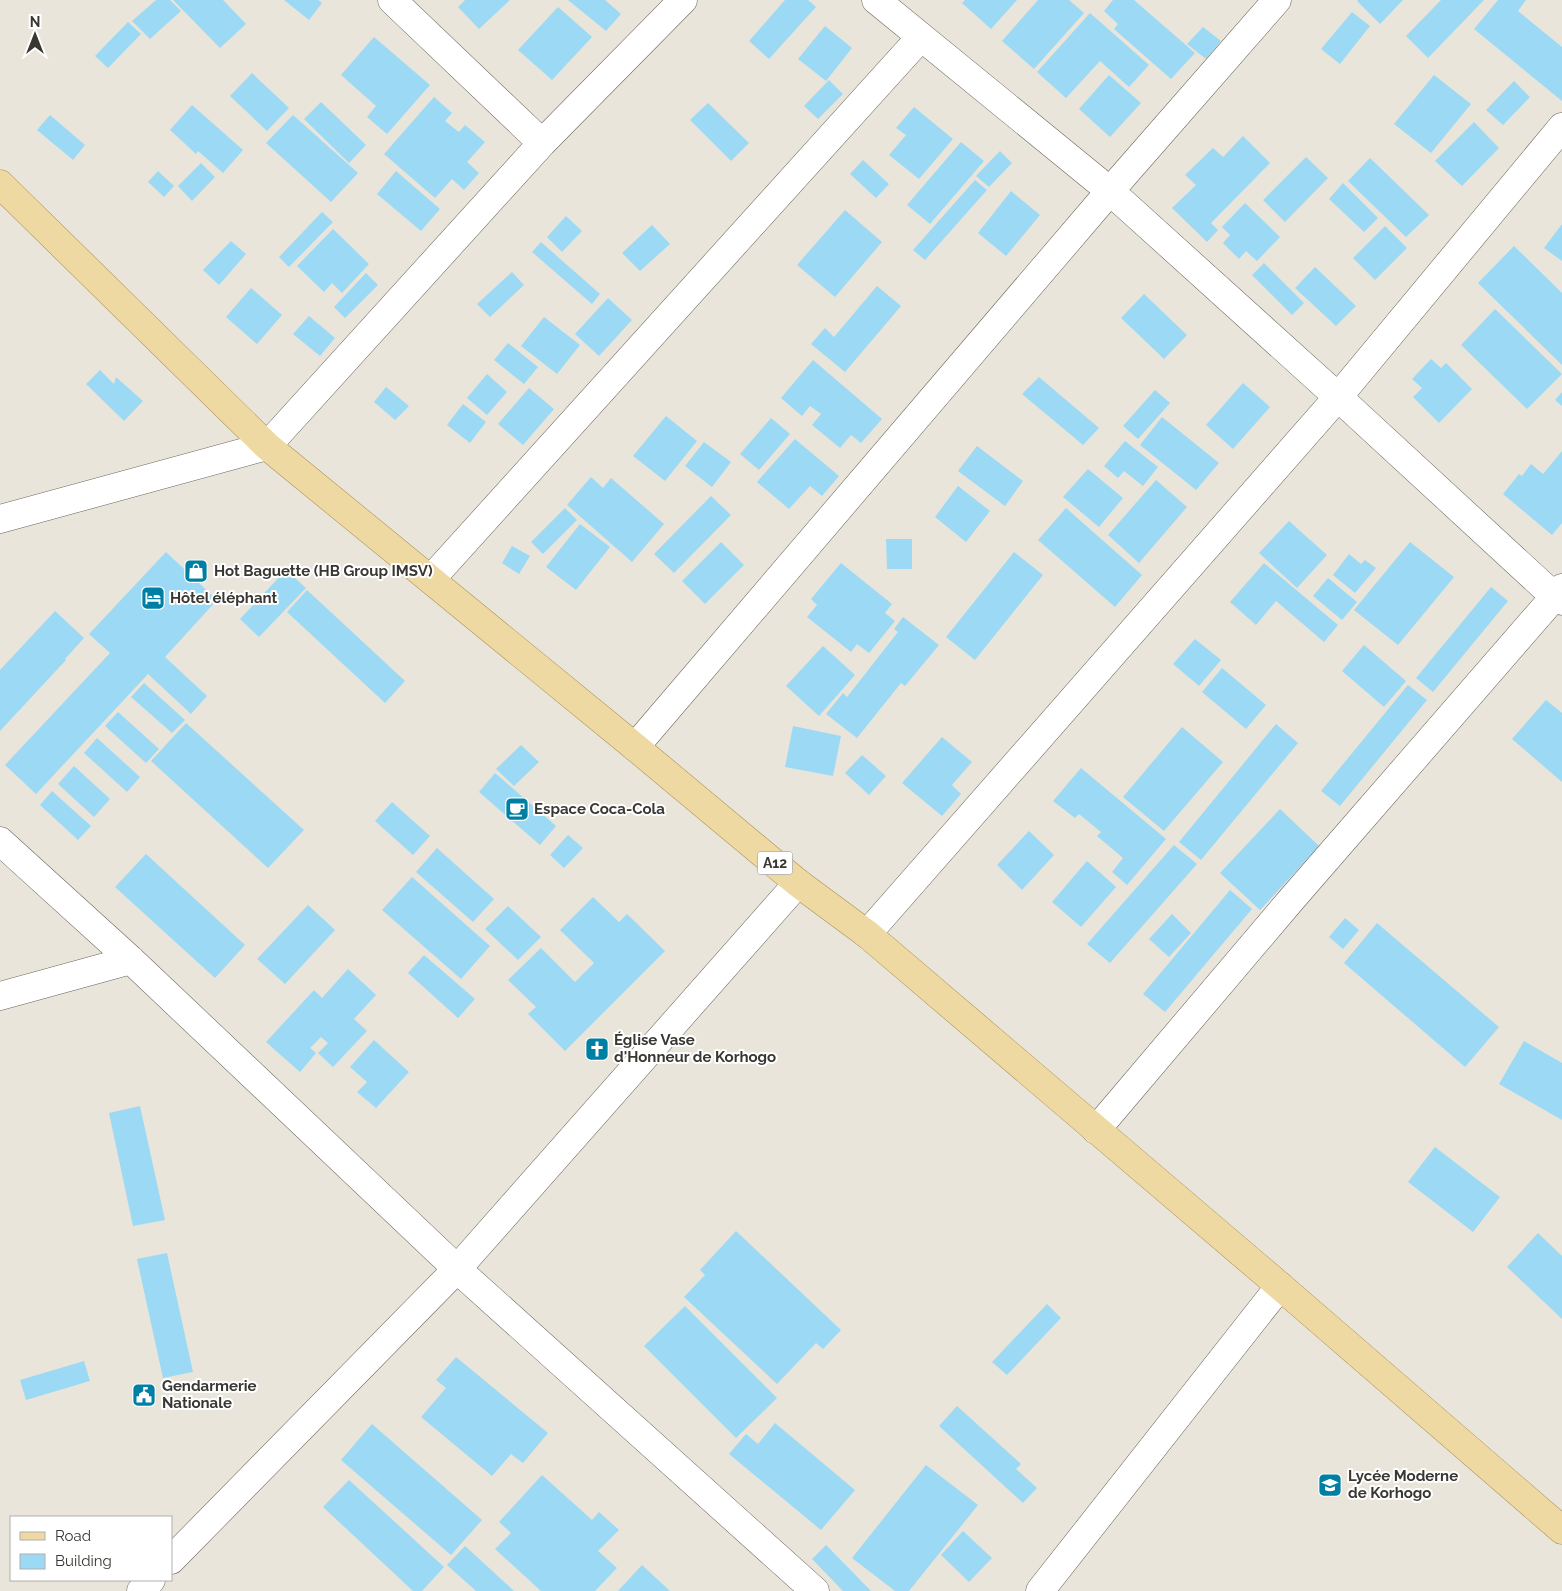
<svg xmlns="http://www.w3.org/2000/svg" width="1562" height="1591" font-family="Raleway,sans-serif">
<style>
.building{fill:#9bd9f5}
.lines{fill:none;stroke-linecap:round;stroke-linejoin:round}
.minor-casing{stroke:#68645a;stroke-width:29}
.tertiary-casing{stroke:#68645a;stroke-width:29}
.primary-casing{stroke:#a99053;stroke-width:29}
.minor{stroke:#fff;stroke-width:28}
.tertiary{stroke:#fff;stroke-width:28}
.primary{stroke:#efd9a3;stroke-width:28}
.labels{text-anchor:middle;dominant-baseline:central;stroke-width:4;stroke-linejoin:round;paint-order:stroke}
.shield{fill:#fff;stroke:#747370;stroke-width:1}
.shield-label{font-size:14px;font-weight:bold;fill:#393732}
.poi-label{font-size:15px;font-weight:bold;fill:#393732;stroke:#fff;text-anchor:start}
</style>
<rect width="100%" height="100%" fill="#eae5da"/>
<path class="building" d="M156,0H170L181,11L150,39L132,21Z
M173,0H223L246,24L220,48Z
M284,0H318L322,3L309,20Z
M465,0H510L479,29L458,7Z
M568,0H605L621,14L606,31Z
M785,0H808L816,7L769,59L749,41Z
M965,0H1017L991,29L962,3Z
M1038,0H1069L1084,13L1034,69L1002,41Z
M1113,0H1134L1195,53L1171,79L1114,29L1118,24L1104,11Z
M1358,0H1403L1380,24L1357,1Z
M1441,0H1484L1428,58L1406,36Z
M1498,0H1526L1518,11L1562,47V101L1474,29Z
M558,7L592,37L552,80L518,50Z
M1352,12L1370,26L1340,64L1321,49Z
M1090,13L1149,65L1129,87L1100,61L1066,98L1037,72Z
M128,22L141,34L108,68L95,56Z
M825,26L852,48L826,81L798,59Z
M1203,27L1221,41L1206,59L1187,44Z
M374,37L430,85L387,134L367,117L376,106L341,75Z
M252,73L289,108L267,131L230,96Z
M1109,75L1141,103L1110,137L1079,109Z
M1434,75L1471,104L1431,153L1394,124Z
M829,80L843,94L818,119L804,106Z
M1514,81L1530,97L1503,125L1486,110Z
M434,97L452,113L445,121L459,132L465,125L485,142L467,162L479,173L464,190L452,179L435,198L384,154Z
M321,102L366,145L349,163L304,119Z
M708,103L749,143L731,161L690,120Z
M192,105L243,150L223,173L198,151L196,154L170,130Z
M914,107L953,139L919,179L889,155L906,135L896,128Z
M50,115L85,145L73,160L37,130Z
M293,115L358,173L331,202L266,143Z
M1474,122L1499,148L1462,186L1435,161Z
M1243,136L1270,163L1211,223L1218,230L1207,242L1172,208L1196,185L1185,175L1213,148L1223,157Z
M961,142L984,161L930,224L907,205Z
M1000,151L1012,163L989,187L976,176Z
M1306,157L1328,178L1285,222L1263,200Z
M1370,158L1429,215L1406,237L1348,181Z
M863,160L889,184L876,198L850,174Z
M201,163L215,177L192,201L178,186Z
M158,171L174,186L164,197L148,182Z
M396,171L440,209L421,231L377,194Z
M975,180L987,190L925,260L913,250Z
M1343,183L1378,218L1364,232L1329,199Z
M1011,191L1040,215L1006,256L978,233Z
M1245,203L1280,237L1257,261L1246,251L1239,259L1223,243L1230,235L1222,227Z
M845,210L882,242L835,297L797,265Z
M322,212L333,222L289,267L279,257Z
M566,216L582,231L562,252L547,237Z
M1562,224V261L1544,248Z
M652,225L670,244L640,271L622,253Z
M1385,226L1407,248L1375,280L1353,258Z
M333,229L369,264L342,293L332,283L324,292L297,266Z
M231,241L246,254L219,285L203,270Z
M541,242L600,294L592,304L532,252Z
M1514,246L1562,293V365L1478,283Z
M1264,263L1304,303L1292,315L1252,275Z
M1315,267L1356,306L1336,326L1295,288Z
M512,272L524,285L490,317L477,304Z
M366,273L378,285L345,318L334,307Z
M877,286L901,306L845,372L811,344L825,328L834,337Z
M251,288L282,315L257,344L226,317Z
M1144,294L1187,335L1164,359L1121,318Z
M608,298L632,320L599,356L575,334Z
M1495,309L1562,374L1527,409L1461,345Z
M309,316L335,338L320,356L293,334Z
M544,317L580,345L557,374L521,346Z
M508,343L538,367L524,384L494,360Z
M1431,359L1441,368L1446,363L1472,389L1439,423L1413,397L1422,388L1412,379Z
M813,360L882,419L861,443L851,435L840,448L812,425L821,414L810,406L802,416L781,398Z
M100,370L114,384L116,377L143,401L124,421L86,384Z
M487,374L507,392L487,415L467,398Z
M1039,377L1099,428L1083,445L1022,394Z
M1243,383L1270,407L1233,449L1206,425Z
M386,387L409,406L395,420L374,402Z
M529,388L554,409L523,445L498,424Z
M1155,390L1170,403L1138,439L1123,426Z
M1562,392V406L1555,400Z
M463,404L486,422L470,443L447,425Z
M666,416L697,441L665,481L633,456Z
M1162,417L1219,463L1196,490L1140,445Z
M771,418L790,434L759,470L740,454Z
M795,439L839,476L822,496L810,486L789,509L757,482Z
M1125,441L1158,467L1143,486L1124,471L1118,478L1104,466Z
M704,442L731,462L712,487L685,466Z
M977,446L1023,481L1005,506L958,471Z
M1562,451V523L1552,535L1503,494L1519,474L1522,476L1531,464L1543,474Z
M1088,469L1123,498L1099,527L1063,497Z
M591,477L603,488L611,478L664,524L632,562L567,505Z
M1156,480L1187,507L1139,563L1108,535Z
M958,486L990,511L966,542L935,517Z
M711,496L731,515L674,573L654,554Z
M565,508L577,520L543,554L531,542Z
M1066,508L1142,575L1115,607L1038,540Z
M1289,521L1327,555L1297,588L1259,553Z
M580,524L610,547L576,590L546,567Z
M886,539H912V569H887Z
M721,542L744,565L705,604L682,581Z
M1410,542L1454,577L1398,645L1354,610Z
M512,546L530,556L519,574L502,563Z
M166,552L217,600L165,657L207,696L191,714L148,674L36,794L5,765L110,653L89,634Z
M1014,552L1043,575L975,660L946,637Z
M1349,554L1361,564L1365,560L1376,568L1355,593L1333,575Z
M841,563L892,604L885,613L895,621L869,653L857,644L851,652L807,617L817,605L811,599Z
M1264,563L1338,625L1324,642L1276,601L1256,625L1230,602Z
M286,570L306,588L259,637L240,619Z
M1328,578L1357,602L1342,620L1313,596Z
M1491,587L1508,601L1433,692L1416,678Z
M307,590L405,681L385,703L287,612Z
M55,611L84,638L65,659L66,660L0,731V670Z
M903,617L939,645L905,686L901,683L857,738L826,714L843,693L847,697L898,632L894,629Z
M1195,639L1221,660L1199,686L1173,664Z
M1364,645L1406,681L1384,707L1342,671Z
M823,646L855,675L819,716L786,686Z
M1222,668L1266,705L1246,729L1202,692Z
M144,683L185,720L172,733L131,697Z
M1408,685L1427,700L1340,806L1321,791Z
M1546,700L1562,713V782L1512,739Z
M118,712L159,749L146,763L105,726Z
M186,723L304,830L268,868L151,761Z
M1276,724L1298,743L1201,860L1179,842Z
M793,726L841,736L833,776L785,767Z
M1182,727L1223,762L1164,831L1123,797Z
M942,737L972,762L952,785L961,794L942,816L902,783Z
M97,738L140,777L127,792L84,753Z
M521,745L539,762L514,786L496,769Z
M862,755L886,776L869,795L845,773Z
M74,766L110,799L94,817L58,784Z
M1081,768L1166,839L1127,885L1112,872L1123,858L1097,836L1101,832L1079,814L1075,818L1053,801Z
M495,773L556,826L540,845L479,792Z
M52,791L91,826L78,840L40,805Z
M392,802L430,836L413,855L375,821Z
M1280,809L1319,846L1260,910L1220,873Z
M1029,831L1054,855L1022,890L997,865Z
M568,835L583,848L564,868L550,855Z
M1174,845L1197,864L1110,963L1087,944Z
M437,848L494,899L473,922L416,872Z
M146,854L245,945L215,978L115,887Z
M1087,861L1116,887L1081,927L1052,902Z
M412,877L490,946L461,979L382,910Z
M1230,890L1252,909L1165,1012L1143,994Z
M593,897L619,922L627,914L665,951L565,1051L528,1014L536,1007L508,980L541,948L575,982L594,963L560,930Z
M308,905L335,930L285,984L257,959Z
M508,906L541,937L518,960L485,929Z
M1172,914L1191,933L1169,957L1149,939Z
M1345,918L1359,930L1343,949L1329,937Z
M1377,923L1499,1027L1465,1067L1344,963Z
M424,955L475,999L458,1018L408,973Z
M348,969L376,995L354,1019L367,1031L333,1067L318,1053L328,1043L321,1037L310,1048L316,1053L300,1072L266,1042L314,990L322,998Z
M374,1040L409,1072L376,1108L357,1092L367,1082L350,1067Z
M1524,1041L1562,1063V1120L1499,1084Z
M140,1106L165,1220L133,1226L109,1113Z
M1435,1147L1500,1197L1473,1232L1408,1182Z
M736,1231L841,1330L823,1349L816,1343L777,1384L684,1297L705,1275L700,1270Z
M1538,1233L1562,1256V1319L1507,1267Z
M167,1253L193,1372L163,1378L137,1259Z
M1047,1304L1061,1318L1007,1375L992,1362Z
M685,1306L777,1398L736,1438L644,1346Z
M456,1357L548,1433L523,1463L511,1454L492,1476L421,1417L446,1388L436,1380Z
M84,1361L90,1381L26,1400L20,1380Z
M957,1406L1021,1464L1016,1469L1037,1488L1023,1503L939,1426Z
M775,1423L855,1490L821,1530L729,1454L746,1434L758,1444Z
M372,1424L482,1520L451,1555L341,1460Z
M926,1465L978,1505L909,1591H895L852,1558Z
M542,1475L592,1520L599,1512L619,1530L598,1551L617,1568L595,1591H541L495,1549L511,1533L499,1522Z
M349,1480L444,1567L422,1591H413L323,1507Z
M963,1531L992,1558L969,1582L941,1555Z
M826,1545L871,1591H843L812,1559Z
M465,1546L514,1591H476L447,1565Z
M642,1565L670,1591H618Z"/>
<g class="lines">
<g class="minor-casing">
<path id="minor" d="M392,0L542,143
M876,0L1110,191L1338,397L1554,596L1562,601
M267,446L542,143L683,0
M431,579L921,37
M635,747L1110,191L1277,0
M0,841L131,960L457,1269L815,1591
M867,934L1338,397L1562,127
M0,996L131,960
M1096,1130L1291,900L1562,588
M171,1560L457,1269L798,883
M141,1591L151,1580
M1040,1591L1280,1286"/>
</g>
<g class="tertiary-casing">
<path id="tertiary" d="M0,519L267,446"/>
</g>
<g class="primary-casing">
<path id="primary" d="M0,184L267,446L635,747L798,883L867,934L1280,1286L1562,1530"/>
</g>
<use href="#minor" class="minor"/>
<use href="#tertiary" class="tertiary"/>
<use href="#primary" class="primary"/>
</g>
<defs>
<g id="shop-square" transform="scale(1.25)"><rect x="-9" y="-9" width="18" height="18" rx="4" fill="#007fa4" stroke="#fff"/><path d="M-5-2.5h2.3a2.7 3.5 0 0 1 5.4 0H5L5.5 6h-11ZM-1.5-2.5h3a1.5 2.3 0 0 0-3 0Z" fill="#fff"/></g>
<g id="hotel-square" transform="scale(1.25)"><rect x="-9" y="-9" width="18" height="18" rx="4" fill="#007fa4" stroke="#fff"/><path d="M-6-4.5h1.5V1H6V5H4.5V3h-9V5H-6ZM-4 0a1.8 1.8 0 1 1 3.6 0ZM.5 0V-2.5h3Q6-2.5 6 0Z" fill="#fff"/></g>
<g id="cafe-square" transform="scale(1.25)"><rect x="-9" y="-9" width="18" height="18" rx="4" fill="#007fa4" stroke="#fff"/><path d="M-5.5-4.5H6V0H3Q3 3.5 0 3.5H-2.5Q-5.5 3.5-5.5 0ZM3-3.2v2h1.7v-2ZM-6 4.5H4V6H-6Z" fill="#fff"/></g>
<g id="church-square" transform="scale(1.25)"><rect x="-9" y="-9" width="18" height="18" rx="4" fill="#007fa4" stroke="#fff"/><path d="M-1.2-6h2.4v3.5h3.3v2.4h-3.3V6h-2.4V-.1h-3.3v-2.4h3.3Z" fill="#fff"/></g>
<g id="civic-square" transform="scale(1.25)"><rect x="-9" y="-9" width="18" height="18" rx="4" fill="#007fa4" stroke="#fff"/><path d="M-.6-6.5H3V-4.5H.6V-3L4-1V1h2V6H-6V1h2V-1L-.6-3ZM-1.2 2.5V6h2.4V2.5Z" fill="#fff"/></g>
<g id="school-square" transform="scale(1.25)"><rect x="-9" y="-9" width="18" height="18" rx="4" fill="#007fa4" stroke="#fff"/><path d="M0-5L7-2L0 1L-7-2ZM-4 1L0 2.5L4 1V4Q0 6-4 4Z" fill="#fff"/></g>
</defs>
<g fill-rule="evenodd">
<use href="#shop-square" x="196" y="571"/>
<use href="#hotel-square" x="153" y="598"/>
<use href="#cafe-square" x="517" y="809"/>
<use href="#church-square" x="597" y="1049"/>
<use href="#civic-square" x="144" y="1395"/>
<use href="#school-square" x="1330" y="1485"/>
</g>
<g class="labels">
<rect class="shield" x="757.5" y="851.5" width="35" height="23" rx="4"/>
<g class="shield-label">
<text x="775" y="863">A12</text>
</g>
<g class="poi-label">
<text x="214" y="571">Hot Baguette (HB Group IMSV)</text>
<text x="170" y="598">Hôtel éléphant</text>
<text x="534" y="809">Espace Coca-Cola</text>
<text x="614" y="1040">Église Vase<tspan x="614" dy="17">d'Honneur de Korhogo</tspan></text>
<text x="162" y="1386">Gendarmerie<tspan x="162" dy="17">Nationale</tspan></text>
<text x="1348" y="1476">Lycée Moderne<tspan x="1348" dy="17">de Korhogo</tspan></text>
</g>
</g>
<rect x="10" y="1516" width="162" height="65" fill="#ffffff" stroke="#b0afad"/>
<rect x="20" y="1532" width="25" height="8" fill="#efd9a3" stroke="#b0afad"/>
<text x="55" y="1541" font-size="15" fill="#393732">Road</text>
<rect x="20" y="1554" width="25" height="15" fill="#9bd9f5" stroke="#b0afad"/>
<text x="55" y="1566" font-size="15" fill="#393732">Building</text>
<g transform="translate(35 35)" stroke="#ffffff" stroke-width="4" paint-order="stroke">
<path d="M0-4L9 19L0 12L-9 19Z" fill="#393732"/>
<text y="-8" font-size="14" font-weight="bold" text-anchor="middle" fill="#393732">N</text>
</g>
</svg>
